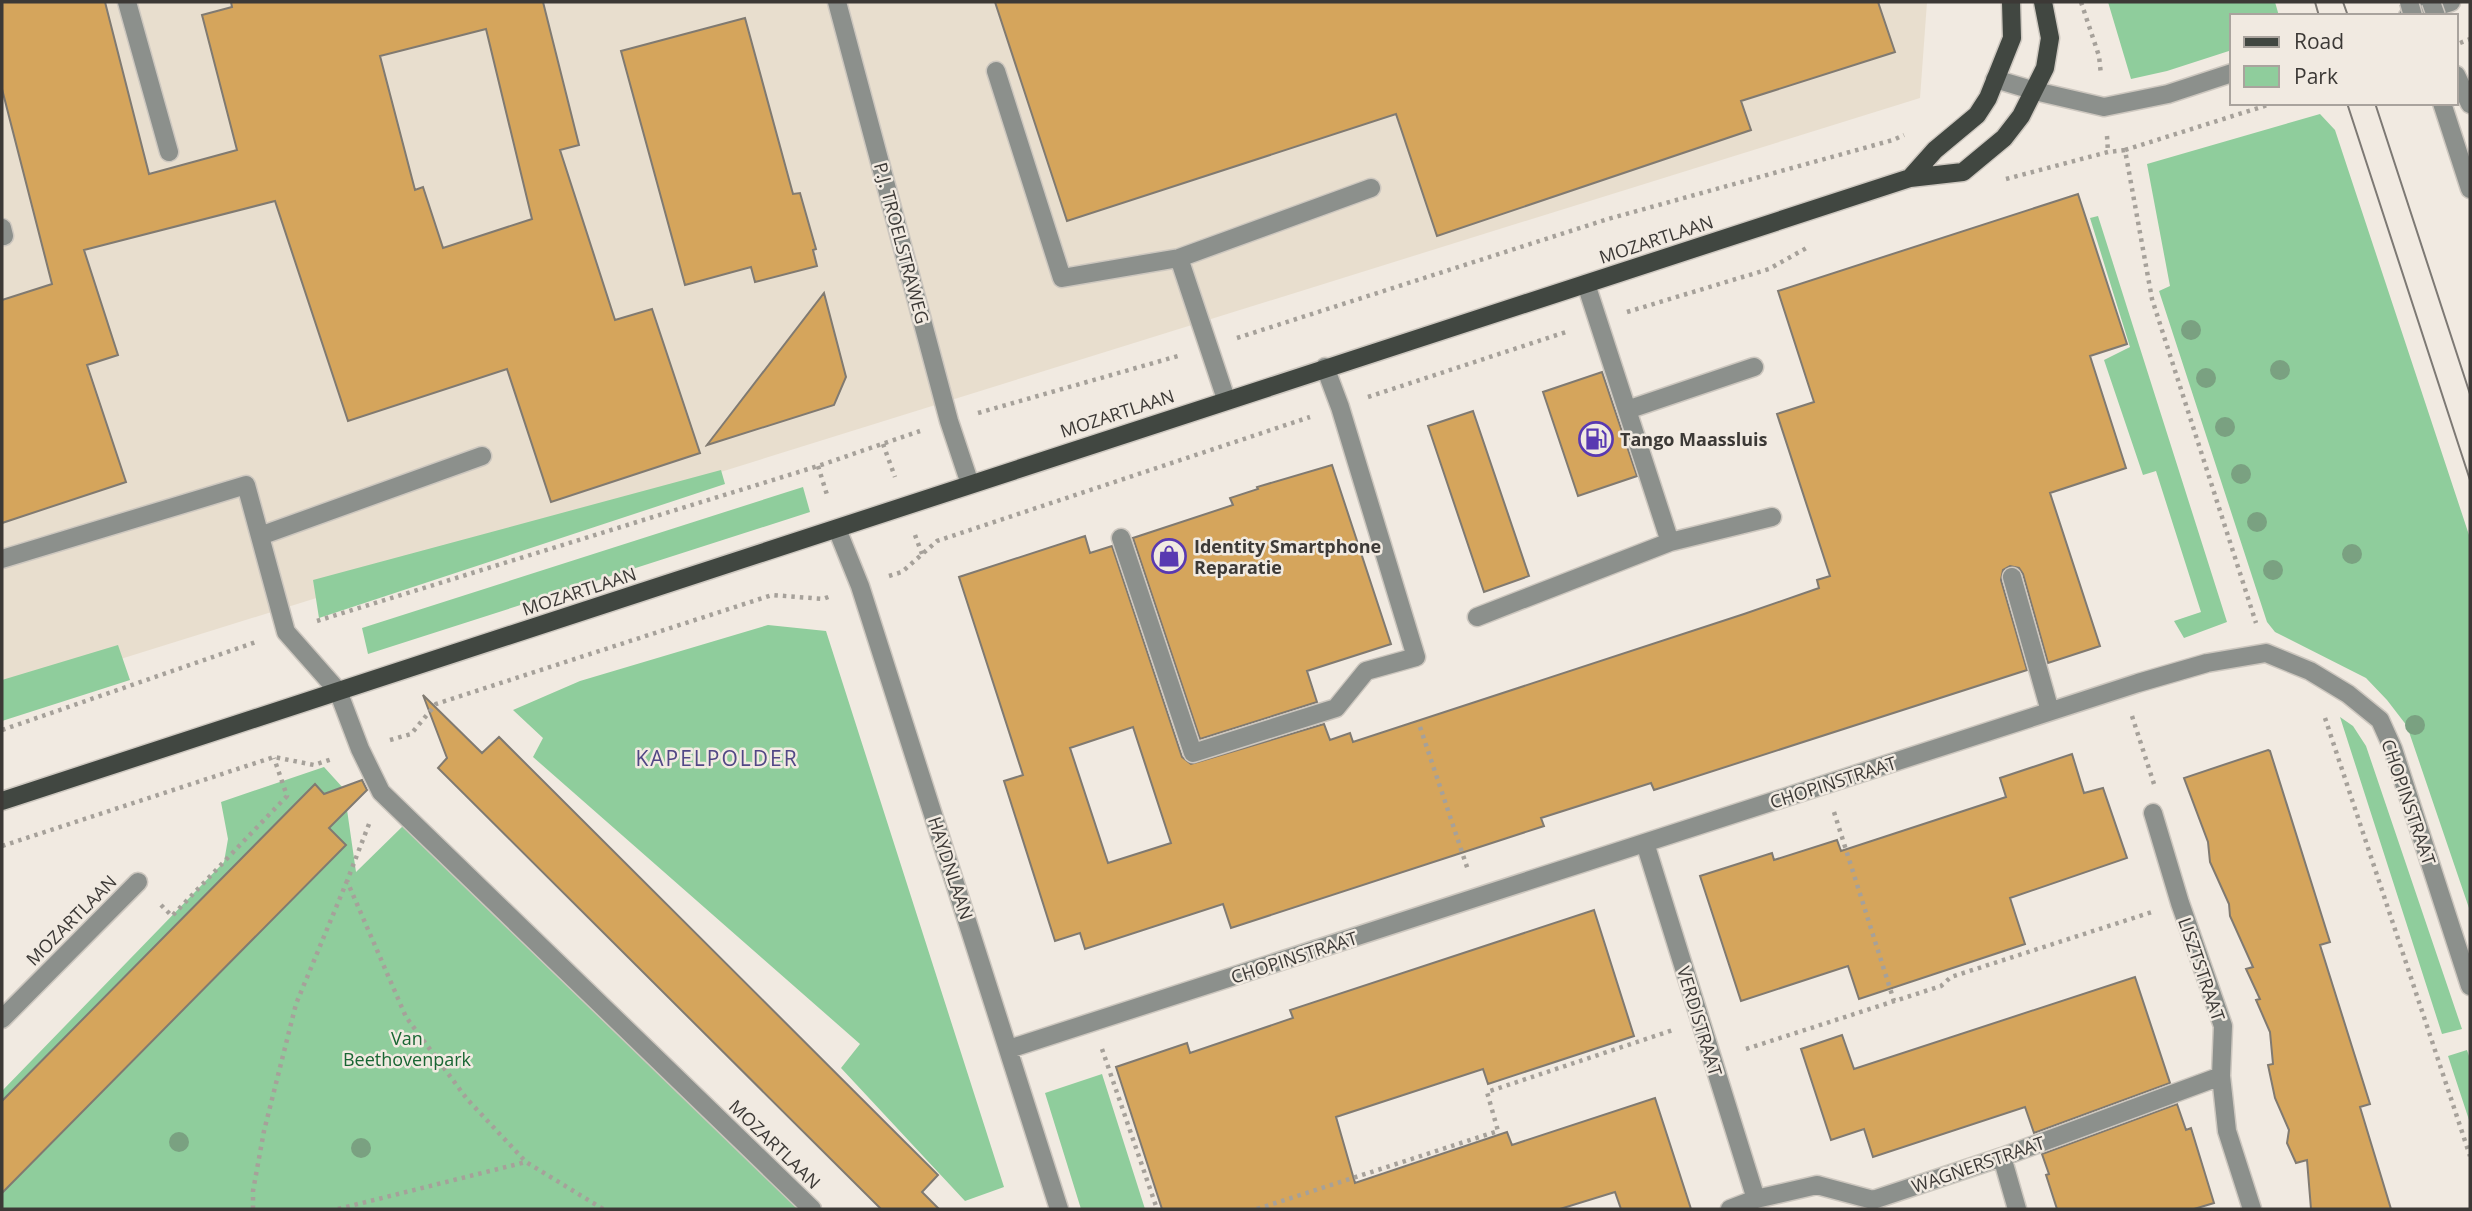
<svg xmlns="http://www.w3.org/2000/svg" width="2472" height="1211" font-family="'Open Sans',sans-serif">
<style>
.built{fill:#e8dece}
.green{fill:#8fcd9c}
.building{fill:#d5a55c;stroke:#807a71;stroke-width:2;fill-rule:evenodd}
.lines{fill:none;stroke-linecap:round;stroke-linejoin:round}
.minor-casing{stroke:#cdc7bf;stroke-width:21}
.major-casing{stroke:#cdc7bf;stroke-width:21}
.path{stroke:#a6a19a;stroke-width:4.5;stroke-dasharray:3.5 5;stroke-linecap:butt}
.minor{stroke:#8c908c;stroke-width:18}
.major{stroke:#414741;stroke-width:18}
.tram{stroke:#7d7974;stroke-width:2}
.minor-bridge-casing{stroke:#cdc7bf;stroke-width:21;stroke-linecap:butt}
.minor-bridge{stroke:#8c908c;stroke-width:18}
.tree{fill:#7aa181}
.labels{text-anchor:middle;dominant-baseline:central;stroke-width:5;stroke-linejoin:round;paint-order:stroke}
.street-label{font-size:18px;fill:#3c3936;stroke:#f1eae1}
.poi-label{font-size:18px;font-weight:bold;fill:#3c3936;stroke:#f1eae1;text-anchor:start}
.park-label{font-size:18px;fill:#196633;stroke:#f1eae1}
.quarter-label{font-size:21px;letter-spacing:2px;fill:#514785;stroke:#f1eae1}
</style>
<rect width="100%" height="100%" fill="#f1eae1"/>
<path class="built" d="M2,2H1927L1920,98L2,696Z"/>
<path class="green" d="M2108,2H2275L2279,16H2232V50L2167,71L2131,79Z
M2320,114L2335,130L2470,538V911L2407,726L2387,700L2366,678L2275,632L2267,622L2159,291L2170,286L2147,164Z
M2098,216L2227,622L2184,638L2174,621L2201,612L2156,471L2143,475L2104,360L2130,347L2090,218Z
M721,470L725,484L319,618L313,580Z
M803,487L810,512L368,654L362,628Z
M768,625L826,631L1004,1187L965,1201L841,1068L860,1044L533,757L543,738L513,710L580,681Z
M118,645L130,680L2,721V680Z
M2340,717L2353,726L2366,746L2462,1029L2442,1034Z
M324,767L344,789L356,872L405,824L808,1209H2V1091L224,862L228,839L221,802Z
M2467,1050L2470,1059V1123L2448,1056Z
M1102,1074L1145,1209H1081L1045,1093Z"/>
<path class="building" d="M2,2H105L149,174L237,150L202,15L232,7L231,2H543L579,145L560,150L615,320L652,309L700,453L551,502L507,369L348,421L275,201L84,250L118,355L87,365L126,482L2,523V300L52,284L2,89ZM486,29L532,219L443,248L423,187L415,190L380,56Z
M995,2H1878L1895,52L1741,101L1751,130L1437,236L1396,114L1067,221Z
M745,18L793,194L800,193L816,249L813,250L817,266L755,282L751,267L685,285L621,51Z
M2078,194L2127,344L2090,356L2126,468L2050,493L2100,646L2048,663L2023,574L2019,568L2010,566L2003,570L2001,580L2027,670L1654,790L1651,783L1541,818L1544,826L1231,928L1223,904L1085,949L1080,933L1055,941L1004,781L1023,775L959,577L1085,536L1090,553L1112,546L1182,757L1191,764L1324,724L1330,740L1350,733L1353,742L1744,614L1819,588L1817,580L1830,576L1777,414L1814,402L1778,291ZM1133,727L1171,843L1108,863L1070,748Z
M824,293L846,377L834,405L707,445Z
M1602,372L1637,476L1578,496L1543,392Z
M1473,411L1529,576L1484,592L1428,426Z
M1332,465L1391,644L1307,671L1317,702L1200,739L1133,538L1233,505L1230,498L1258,489L1257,487Z
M423,695L482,753L499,737L938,1175L922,1192L939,1209H881L438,768L447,758Z
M2268,750L2270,751L2330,942L2320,945L2370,1104L2360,1107L2391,1209H2311L2307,1160L2296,1163L2287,1143L2289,1130L2275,1098L2268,1065L2273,1064L2270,1032L2256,1000L2260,999L2246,969L2253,967L2230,916L2229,904L2210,862L2208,842L2184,778Z
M2072,754L2084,793L2103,788L2127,858L2010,898L2025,944L1859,999L1848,966L1741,1001L1700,876L1772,853L1774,860L1837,840L1841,851L2006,797L2000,778Z
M362,780L367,790L329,828L346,845L2,1193V1101L315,784L324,794Z
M1594,910L1634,1036L1488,1084L1483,1069L1336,1117L1355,1183L1507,1132L1512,1145L1655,1098L1691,1209H1621L1615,1192L1560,1209H1162L1116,1067L1187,1043L1190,1053L1293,1018L1290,1010Z
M2135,977L2170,1083L2034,1133L2025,1107L1873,1157L1864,1129L1831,1140L1801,1049L1842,1035L1854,1069Z
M2177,1104L2186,1130L2191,1128L2214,1203L2194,1209H2057L2046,1175L2049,1174L2042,1154Z"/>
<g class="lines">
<g class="minor-casing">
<path id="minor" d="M127,2L169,152
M837,2L949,421L970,484
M2408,16L2451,2
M996,71L1062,278L1179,258L1371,188
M2456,75L2470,104
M1995,79L2035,91L2104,107L2168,94L2232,73
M2442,103L2470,189
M2,228L4,236H2
M1179,258L1226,399
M1586,284L1670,542
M1627,410L1754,367
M837,529L860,586L1059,1209
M260,536L482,456
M1121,538L1193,753L1336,708L1366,671L1416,657L1340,407L1325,367
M2,559L246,485L286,632L338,691L360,749L381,792L812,1209
M2012,577L2050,711
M1477,617L1670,542L1772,517
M2153,813L2180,903L2223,1026L2221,1076L2227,1131L2252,1209
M1645,843L1756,1199
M2,1019L138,882
M1009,1049L2138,683L2207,663L2266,653L2310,671L2348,694L2380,720L2393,749L2470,986
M2002,1157L2017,1209
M1730,1209L1756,1199L1817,1185L1873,1200L2002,1157L2221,1076"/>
</g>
<g class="major-casing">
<path id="major" d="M1910,178L1935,150L1977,115L1988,98L2012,38L2011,2
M2,801C637,592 1274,386 1910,178L1963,172L2004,138L2021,116L2045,68L2050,38L2043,2"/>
</g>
<path class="path" d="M2081,2L2099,56L2101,75
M2460,43L2470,39
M2107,136L2108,152
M2125,150L2274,103
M2006,179L2108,152L2125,150L2152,299L2256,623
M1627,312L1769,269L1810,246
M1237,338L1608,219L1893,140L1904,135
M1368,397L1569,331
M978,413L1178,356
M883,444L895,477
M818,466L828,498
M915,535L922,554
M889,576L902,572L937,541L1310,417
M317,621L818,466L920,431
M2132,716L2154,784
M2325,718L2470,1156
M1420,727L1468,870
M2,730L256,642
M390,740L411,734L436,704L772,595L823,599L831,596
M1834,812L1894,1001
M369,824L347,881L406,1017L467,1099L526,1162
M2,846L274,757L314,765L332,759
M161,905L172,916L287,796L274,758
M1102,1049L1157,1209
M1746,1049L1941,986L1951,977L2152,912
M253,1209V1191L264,1131L296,1004L347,881
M338,1209L526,1162L603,1209
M1257,1209L1498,1131L1487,1092L1673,1030"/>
<use href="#minor" class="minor"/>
<use href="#major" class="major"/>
<path class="tram" d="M2315,2L2319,16
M2343,2L2348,16
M2347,103L2470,480
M2375,103L2470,394"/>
<g class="minor-bridge-casing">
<path id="minor-bridge" d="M2409,2L2413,16
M2431,2L2436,16"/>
</g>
<use href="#minor-bridge" class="minor-bridge"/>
</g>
<g class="tree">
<circle cx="2191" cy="330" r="10"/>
<circle cx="2280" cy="370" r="10"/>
<circle cx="2206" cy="378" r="10"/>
<circle cx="2225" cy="427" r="10"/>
<circle cx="2241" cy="474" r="10"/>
<circle cx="2257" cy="522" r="10"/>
<circle cx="2352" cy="554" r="10"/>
<circle cx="2273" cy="570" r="10"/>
<circle cx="2415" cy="725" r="10"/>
<circle cx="179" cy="1142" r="10"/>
<circle cx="361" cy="1148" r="10"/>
</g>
<defs>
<g id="fuel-ring" transform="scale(1.75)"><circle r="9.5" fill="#f1eae1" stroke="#5939b1" stroke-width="1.5"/><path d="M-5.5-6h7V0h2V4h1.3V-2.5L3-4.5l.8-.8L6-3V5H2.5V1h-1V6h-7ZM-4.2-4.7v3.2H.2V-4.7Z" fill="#5939b1"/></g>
<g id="shop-ring" transform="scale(1.75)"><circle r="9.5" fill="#f1eae1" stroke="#5939b1" stroke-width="1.5"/><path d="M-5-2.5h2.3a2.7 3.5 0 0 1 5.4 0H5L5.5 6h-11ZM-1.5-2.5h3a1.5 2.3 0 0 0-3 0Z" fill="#5939b1"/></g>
</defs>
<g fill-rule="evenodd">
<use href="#fuel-ring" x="1596" y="439"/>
<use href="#shop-ring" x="1169" y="556"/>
</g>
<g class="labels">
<g class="street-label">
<text transform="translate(1656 239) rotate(-18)">MOZARTLAAN</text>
<text transform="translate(902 243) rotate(75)">P.J. TROELSTRAWEG</text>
<text transform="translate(1117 413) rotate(-18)">MOZARTLAAN</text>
<text transform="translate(579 591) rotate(-18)">MOZARTLAAN</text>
<text transform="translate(1833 782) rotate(-18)">CHOPINSTRAAT</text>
<text transform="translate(2409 802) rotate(71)">CHOPINSTRAAT</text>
<text transform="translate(951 868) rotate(72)">HAYDNLAAN</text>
<text transform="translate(71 920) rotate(-45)">MOZARTLAAN</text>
<text transform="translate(1294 957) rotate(-18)">CHOPINSTRAAT</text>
<text transform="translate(2202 969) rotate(71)">LISZTSTRAAT</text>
<text transform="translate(1700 1021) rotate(73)">VERDISTRAAT</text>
<text transform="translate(775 1144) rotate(44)">MOZARTLAAN</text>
<text transform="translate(1978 1164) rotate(-19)">WAGNERSTRAAT</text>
</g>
<g class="poi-label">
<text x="1620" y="439">Tango Maassluis</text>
<text x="1194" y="546">Identity Smartphone<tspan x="1194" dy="21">Reparatie</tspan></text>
</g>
<g class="park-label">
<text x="407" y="1038">Van<tspan x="407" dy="21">Beethovenpark</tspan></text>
</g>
<g class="quarter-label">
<text x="717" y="758">KAPELPOLDER</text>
</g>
</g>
<rect width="2472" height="1211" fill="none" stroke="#3c3936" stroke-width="7"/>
<rect x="2230" y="14" width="228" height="91" fill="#f1eae1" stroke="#a9a39d" stroke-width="2"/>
<rect x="2244" y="37" width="35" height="10" fill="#414741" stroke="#a9a39d" stroke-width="2"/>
<text x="2294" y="49" font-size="21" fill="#3c3936">Road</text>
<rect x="2244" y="66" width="35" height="21" fill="#8fcd9c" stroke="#a9a39d" stroke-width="2"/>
<text x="2294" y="84" font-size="21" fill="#3c3936">Park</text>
</svg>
